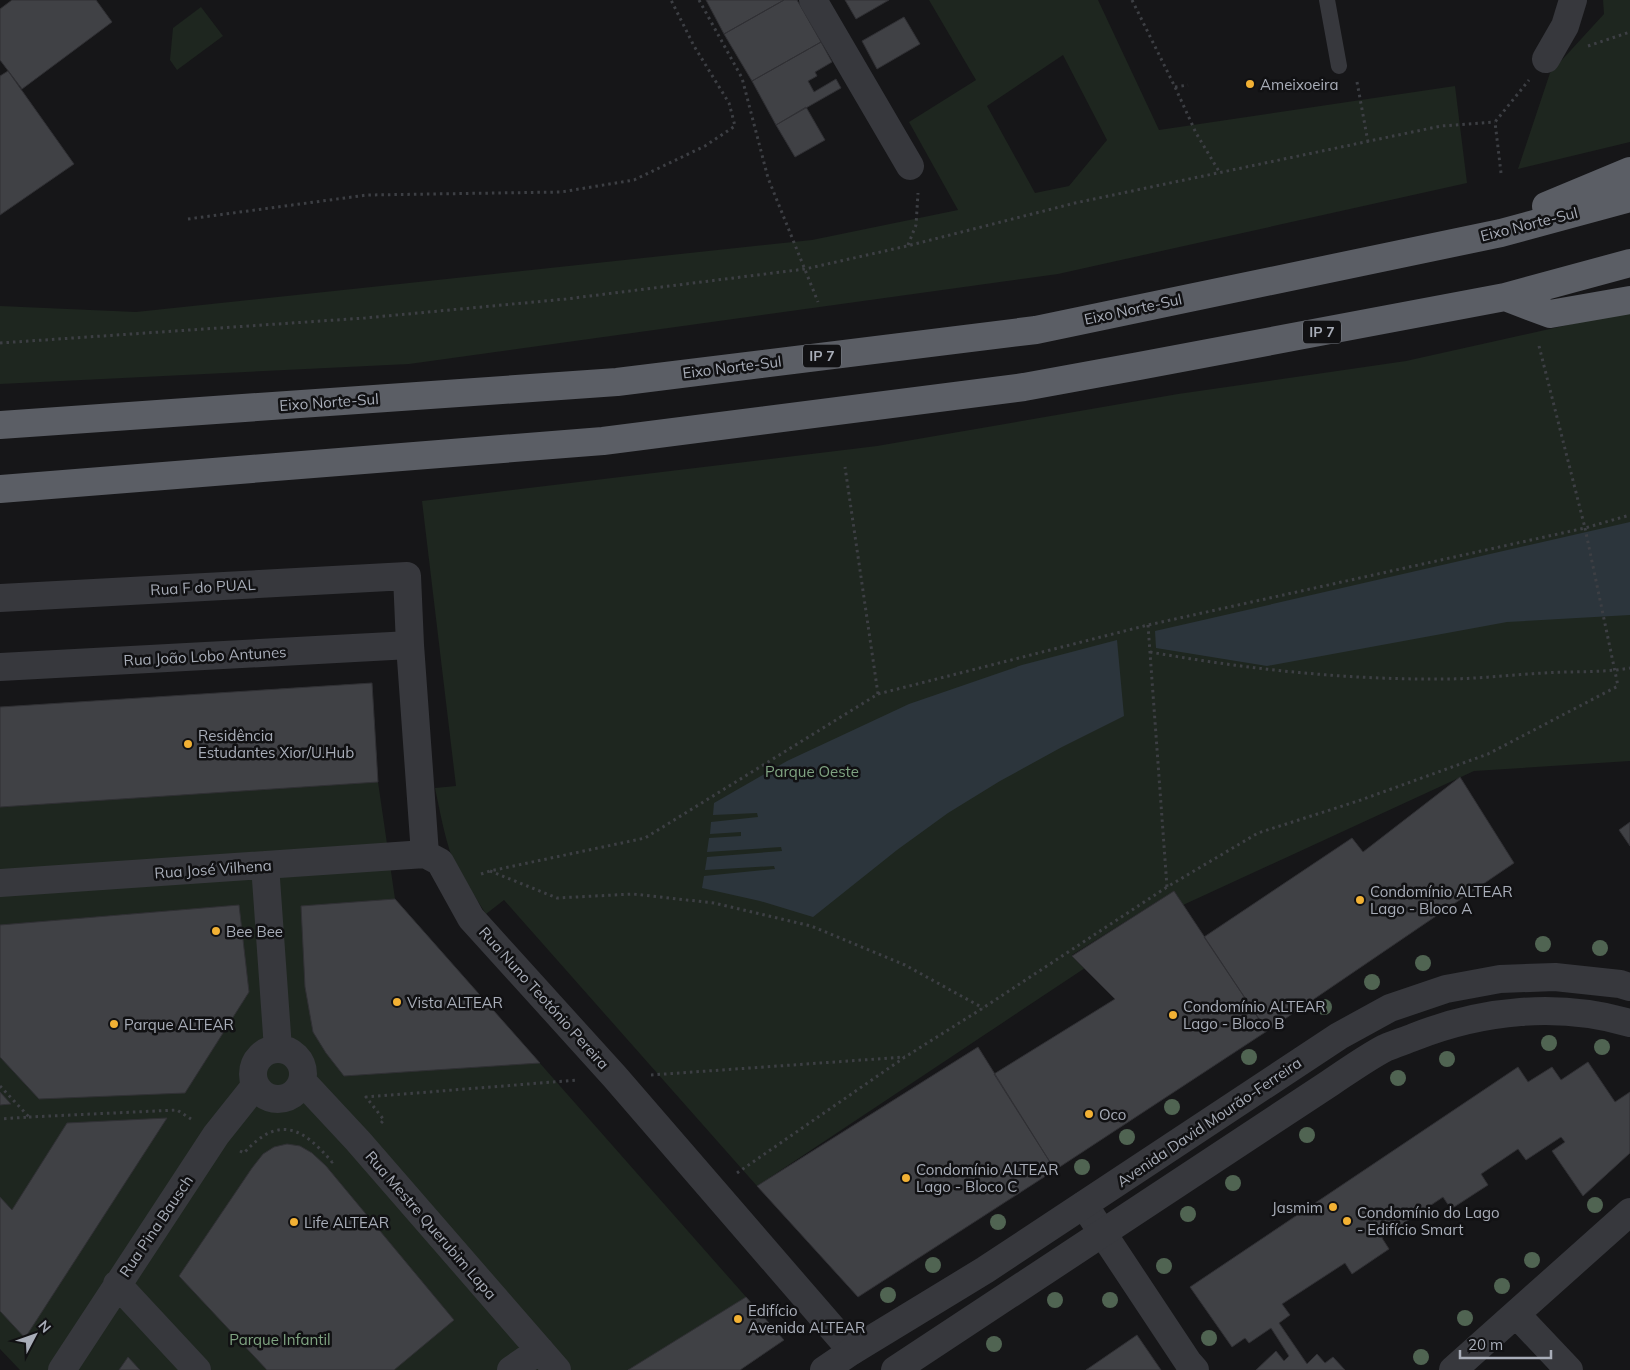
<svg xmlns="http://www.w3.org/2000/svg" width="1630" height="1370" font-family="Mulish,sans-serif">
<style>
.green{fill:#1e261f;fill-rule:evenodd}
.water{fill:#2c353c}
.building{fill:#404145;stroke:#303034}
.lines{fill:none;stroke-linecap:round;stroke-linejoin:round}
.path{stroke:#3d3f44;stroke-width:3;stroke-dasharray:2.5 4;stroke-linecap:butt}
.service{stroke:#37383d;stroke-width:16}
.minor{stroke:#37383d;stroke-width:28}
.tertiary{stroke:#37383d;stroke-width:28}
.trunk{stroke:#5b5e65;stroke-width:28}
.path-bridge{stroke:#3d3f44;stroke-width:3;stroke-dasharray:2.5 4;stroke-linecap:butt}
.tree{fill:#506452}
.poi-dot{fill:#f2b134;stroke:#111113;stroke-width:2}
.labels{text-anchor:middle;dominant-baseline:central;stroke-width:5;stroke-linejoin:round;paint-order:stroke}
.shield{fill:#111113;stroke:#7b7e86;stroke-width:1}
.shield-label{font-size:14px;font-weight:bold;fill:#a8adb8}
.poi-label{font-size:15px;fill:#a8adb8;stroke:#111113;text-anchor:start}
.street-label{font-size:15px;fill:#a8adb8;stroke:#111113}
.park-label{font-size:15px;fill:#7fa381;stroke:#111113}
</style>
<rect width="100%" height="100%" fill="#161618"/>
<path class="green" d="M929,0H1098L1159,130L1455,86L1467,183L1058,274L409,364L0,384V306L136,312L812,240L958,210L909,122L976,80ZM1063,55L1107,140L1069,186L1035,193L987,106Z
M1603,0H1630V142L1518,169L1550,73L1604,14Z
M201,7L223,36L177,70L170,60L173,28Z
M1630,311V761L1474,771L1183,905L1174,891L1072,955L1085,968L757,1186L504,900L486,914C475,896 460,877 452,857C444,835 440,811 435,788L456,786L422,501L877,446L1178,394L1406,361Z
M372,683L378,782L395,899L784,1340L740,1370H20L0,1349V707Z"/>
<path class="water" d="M1630,522V615L1507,622L1267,666L1156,648L1155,631Z
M1117,640L1124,716L1062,747L1000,781L948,813L897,850L813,917L760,901L702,888L704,876L775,869L774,866L705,870L707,857L782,851L781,847L707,852L709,838L741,836V832L710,834L711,822L758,817L757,813L713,815L714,803L787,761L909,704L1022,665Z"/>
<path class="building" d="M12,0H96L112,22L22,89L0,60V9Z
M706,0H784L724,34Z
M784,0H797L821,42L752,81L724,34Z
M845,0H889L856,19Z
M904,17L920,44L877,69L862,41Z
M821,42L832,62L815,72L817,76L808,81L814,92L836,79L841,88L776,125L752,81Z
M8,71L74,164L0,215V76Z
M806,107L825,140L795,157L776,125Z
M372,683L378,782L0,807V707Z
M1460,777L1514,863L1267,1031L1204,937L1352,838L1363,852Z
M1630,822V846L1619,830Z
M1174,891L1267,1031L1055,1170L994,1074L1115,999L1072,956Z
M395,899L540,1063L344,1076L326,1053L313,1032L305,987L301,906Z
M239,905L249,992L185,1093L39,1099L0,1057V925Z
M978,1047L1055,1170L858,1297L757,1186Z
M1588,1062L1615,1102L1630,1092V1153L1583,1196L1552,1151L1565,1142L1561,1137L1526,1160L1518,1149L1481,1174L1488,1185L1451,1209L1443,1197L1382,1238L1389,1249L1352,1274L1345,1263L1282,1304L1290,1315L1279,1323L1307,1364L1317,1354L1325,1363L1333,1357L1345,1370H1256L1276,1351L1284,1361L1289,1356L1271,1328L1249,1343L1245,1338L1232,1347L1190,1287L1518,1067L1528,1082L1552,1067L1561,1080Z
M0,1092L11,1104L0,1105Z
M167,1118L25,1338L0,1311V1197L12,1210L67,1123Z
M287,1144L300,1146L312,1153L326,1166L454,1320L394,1370H267L179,1276L252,1168L263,1154L274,1147Z
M746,1297L784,1340L740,1370H628Z
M1137,1335L1161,1370H1086Z
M128,1357L140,1370H119Z"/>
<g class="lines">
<path class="path" d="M699,0L742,78L768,178L818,302
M1132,0L1175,87L1196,133L1220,173
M1588,46L1630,32
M1357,82L1368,142
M1175,87L1188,85
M1501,173L1495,122L1529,80
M188,219L367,195L561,192L634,180L705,146L735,126L729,103L694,46L671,0
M908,245L916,225L918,193
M0,343L365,318L566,299L805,269L907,246L1075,203L1441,126L1495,122
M1539,346L1585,528
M1148,625L1167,887L1258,833L1358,801L1488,754L1618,686
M1150,652C1247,669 1345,680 1444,679C1477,679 1510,675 1543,673C1572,671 1602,673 1630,668
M878,694L1148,625L1585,528L1630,515
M490,871L557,898L633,894L714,903L811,926L905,965L983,1008
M481,874L490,871L645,838L878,694L845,467
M651,1075L905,1057
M0,1086L29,1117L0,1119
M29,1117L177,1110L191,1119
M381,1123L384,1120L366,1097L578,1080
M240,1151L244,1153C279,1114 303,1128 332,1162L335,1160
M737,1173L905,1057L983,1008L1167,887"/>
<path class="service" d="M1327,0L1339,66"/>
<path class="minor" d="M813,0L910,166
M1546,59L1565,26L1573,0
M0,598L407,576L410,645L425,854L440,862L471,918L615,1077L852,1351
M0,667L410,645
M265,865L278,1049
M0,883L425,854
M253 1074a25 25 0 1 1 50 0a25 25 0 1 1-50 0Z
M303,1082L358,1141L557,1370
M1084,1205L1188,1362L1195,1370
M117,1284L197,1370
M1516,1314L1569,1370
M62,1370L216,1135L255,1086
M511,1370L540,1350
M1453,1370L1630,1212"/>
<path class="tertiary" d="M824,1370L852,1351L985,1270L1339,1036L1390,1008L1446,989L1500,979L1555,977L1620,984L1630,987
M895,1370L1330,1083C1348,1071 1366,1058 1385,1048C1394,1044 1404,1041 1414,1037C1482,1010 1558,1002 1630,1023"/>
<path class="trunk" d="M1546,206L1630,171
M1505,297L1550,314L1630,300
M0,425L617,382L1036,330L1501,233L1630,198
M0,489L603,441L1024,387L1139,366L1505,297L1630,263"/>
<path class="path-bridge" d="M1585,528L1618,686"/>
</g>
<g class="tree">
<circle cx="1543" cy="944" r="8"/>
<circle cx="1600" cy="948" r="8"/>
<circle cx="1423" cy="963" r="8"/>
<circle cx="1372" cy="982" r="8"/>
<circle cx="1324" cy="1007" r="8"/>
<circle cx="1549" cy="1043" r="8"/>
<circle cx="1602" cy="1047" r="8"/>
<circle cx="1249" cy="1057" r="8"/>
<circle cx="1447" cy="1059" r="8"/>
<circle cx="1398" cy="1078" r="8"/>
<circle cx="1172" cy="1107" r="8"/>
<circle cx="1307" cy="1135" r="8"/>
<circle cx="1127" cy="1137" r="8"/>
<circle cx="1082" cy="1167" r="8"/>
<circle cx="1233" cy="1183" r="8"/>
<circle cx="1595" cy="1205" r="8"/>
<circle cx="1188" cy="1214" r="8"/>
<circle cx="998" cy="1222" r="8"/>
<circle cx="1532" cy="1260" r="8"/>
<circle cx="933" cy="1265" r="8"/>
<circle cx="1164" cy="1266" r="8"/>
<circle cx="1502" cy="1286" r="8"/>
<circle cx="888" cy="1295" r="8"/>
<circle cx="1055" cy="1300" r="8"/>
<circle cx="1110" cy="1300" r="8"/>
<circle cx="1465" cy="1318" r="8"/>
<circle cx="1209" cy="1338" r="8"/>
<circle cx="994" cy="1344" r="8"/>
<circle cx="1421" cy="1357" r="8"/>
</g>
<g class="poi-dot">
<circle cx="1250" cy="84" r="5"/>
<circle cx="188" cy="744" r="5"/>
<circle cx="1360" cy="900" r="5"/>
<circle cx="216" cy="931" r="5"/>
<circle cx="397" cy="1002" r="5"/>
<circle cx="1173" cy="1015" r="5"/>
<circle cx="114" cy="1024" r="5"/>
<circle cx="1089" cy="1114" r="5"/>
<circle cx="906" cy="1178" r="5"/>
<circle cx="1333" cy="1207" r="5"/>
<circle cx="1347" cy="1221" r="5"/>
<circle cx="294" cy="1222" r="5"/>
<circle cx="738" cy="1319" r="5"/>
</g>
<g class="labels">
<g class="shield">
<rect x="1303" y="320.5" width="38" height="23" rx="4"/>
<rect x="803" y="344.5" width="38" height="23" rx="4"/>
</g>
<g class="shield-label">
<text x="1322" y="332">IP 7</text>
<text x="822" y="356">IP 7</text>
</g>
<g class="poi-label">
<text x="1260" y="84">Ameixoeira</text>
<text x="198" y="735">Residência<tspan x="198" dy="17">Estudantes Xior/U.Hub</tspan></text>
<text x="1370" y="891">Condomínio ALTEAR<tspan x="1370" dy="17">Lago - Bloco A</tspan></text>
<text x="226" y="931">Bee Bee</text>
<text x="407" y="1002">Vista ALTEAR</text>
<text x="1183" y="1006">Condomínio ALTEAR<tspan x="1183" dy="17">Lago - Bloco B</tspan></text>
<text x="124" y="1024">Parque ALTEAR</text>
<text x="1099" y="1114">Oco</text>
<text x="916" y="1169">Condomínio ALTEAR<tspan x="916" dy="17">Lago - Bloco C</tspan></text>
<text x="1323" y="1207" text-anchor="end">Jasmim</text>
<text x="1357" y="1212">Condomínio do Lago<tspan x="1357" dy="17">- Edifício Smart</tspan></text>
<text x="304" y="1222">Life ALTEAR</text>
<text x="748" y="1310">Edifício<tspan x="748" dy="17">Avenida ALTEAR</tspan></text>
</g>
<g class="street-label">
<text transform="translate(1529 224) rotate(-14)">Eixo Norte-Sul</text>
<text transform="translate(1133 309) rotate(-12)">Eixo Norte-Sul</text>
<text transform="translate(732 367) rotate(-7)">Eixo Norte-Sul</text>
<text transform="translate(329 402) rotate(-4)">Eixo Norte-Sul</text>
<text transform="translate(203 587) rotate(-3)">Rua F do PUAL</text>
<text transform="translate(205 656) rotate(-3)">Rua João Lobo Antunes</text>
<text transform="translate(213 869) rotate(-4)">Rua José Vilhena</text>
<text transform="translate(544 998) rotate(48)">Rua Nuno Teotónio Pereira</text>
<text transform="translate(1209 1122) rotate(-34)">Avenida David Mourão-Ferreira</text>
<text transform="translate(431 1225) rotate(49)">Rua Mestre Querubim Lapa</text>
<text transform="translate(156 1226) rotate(-56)">Rua Pina Bausch</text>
</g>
<g class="park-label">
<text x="812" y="771">Parque Oeste</text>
<text x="280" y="1339">Parque Infantil</text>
</g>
</g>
<g transform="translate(35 1335) rotate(49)" stroke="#111113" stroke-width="4" paint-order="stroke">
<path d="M0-4L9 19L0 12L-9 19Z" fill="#a8adb8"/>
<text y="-8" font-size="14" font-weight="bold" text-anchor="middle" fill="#a8adb8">N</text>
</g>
<path d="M1460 1350v8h91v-8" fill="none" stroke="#a8adb8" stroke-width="2.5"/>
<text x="1468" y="1350" font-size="15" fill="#a8adb8" stroke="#111113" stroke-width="4" paint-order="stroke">20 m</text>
</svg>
